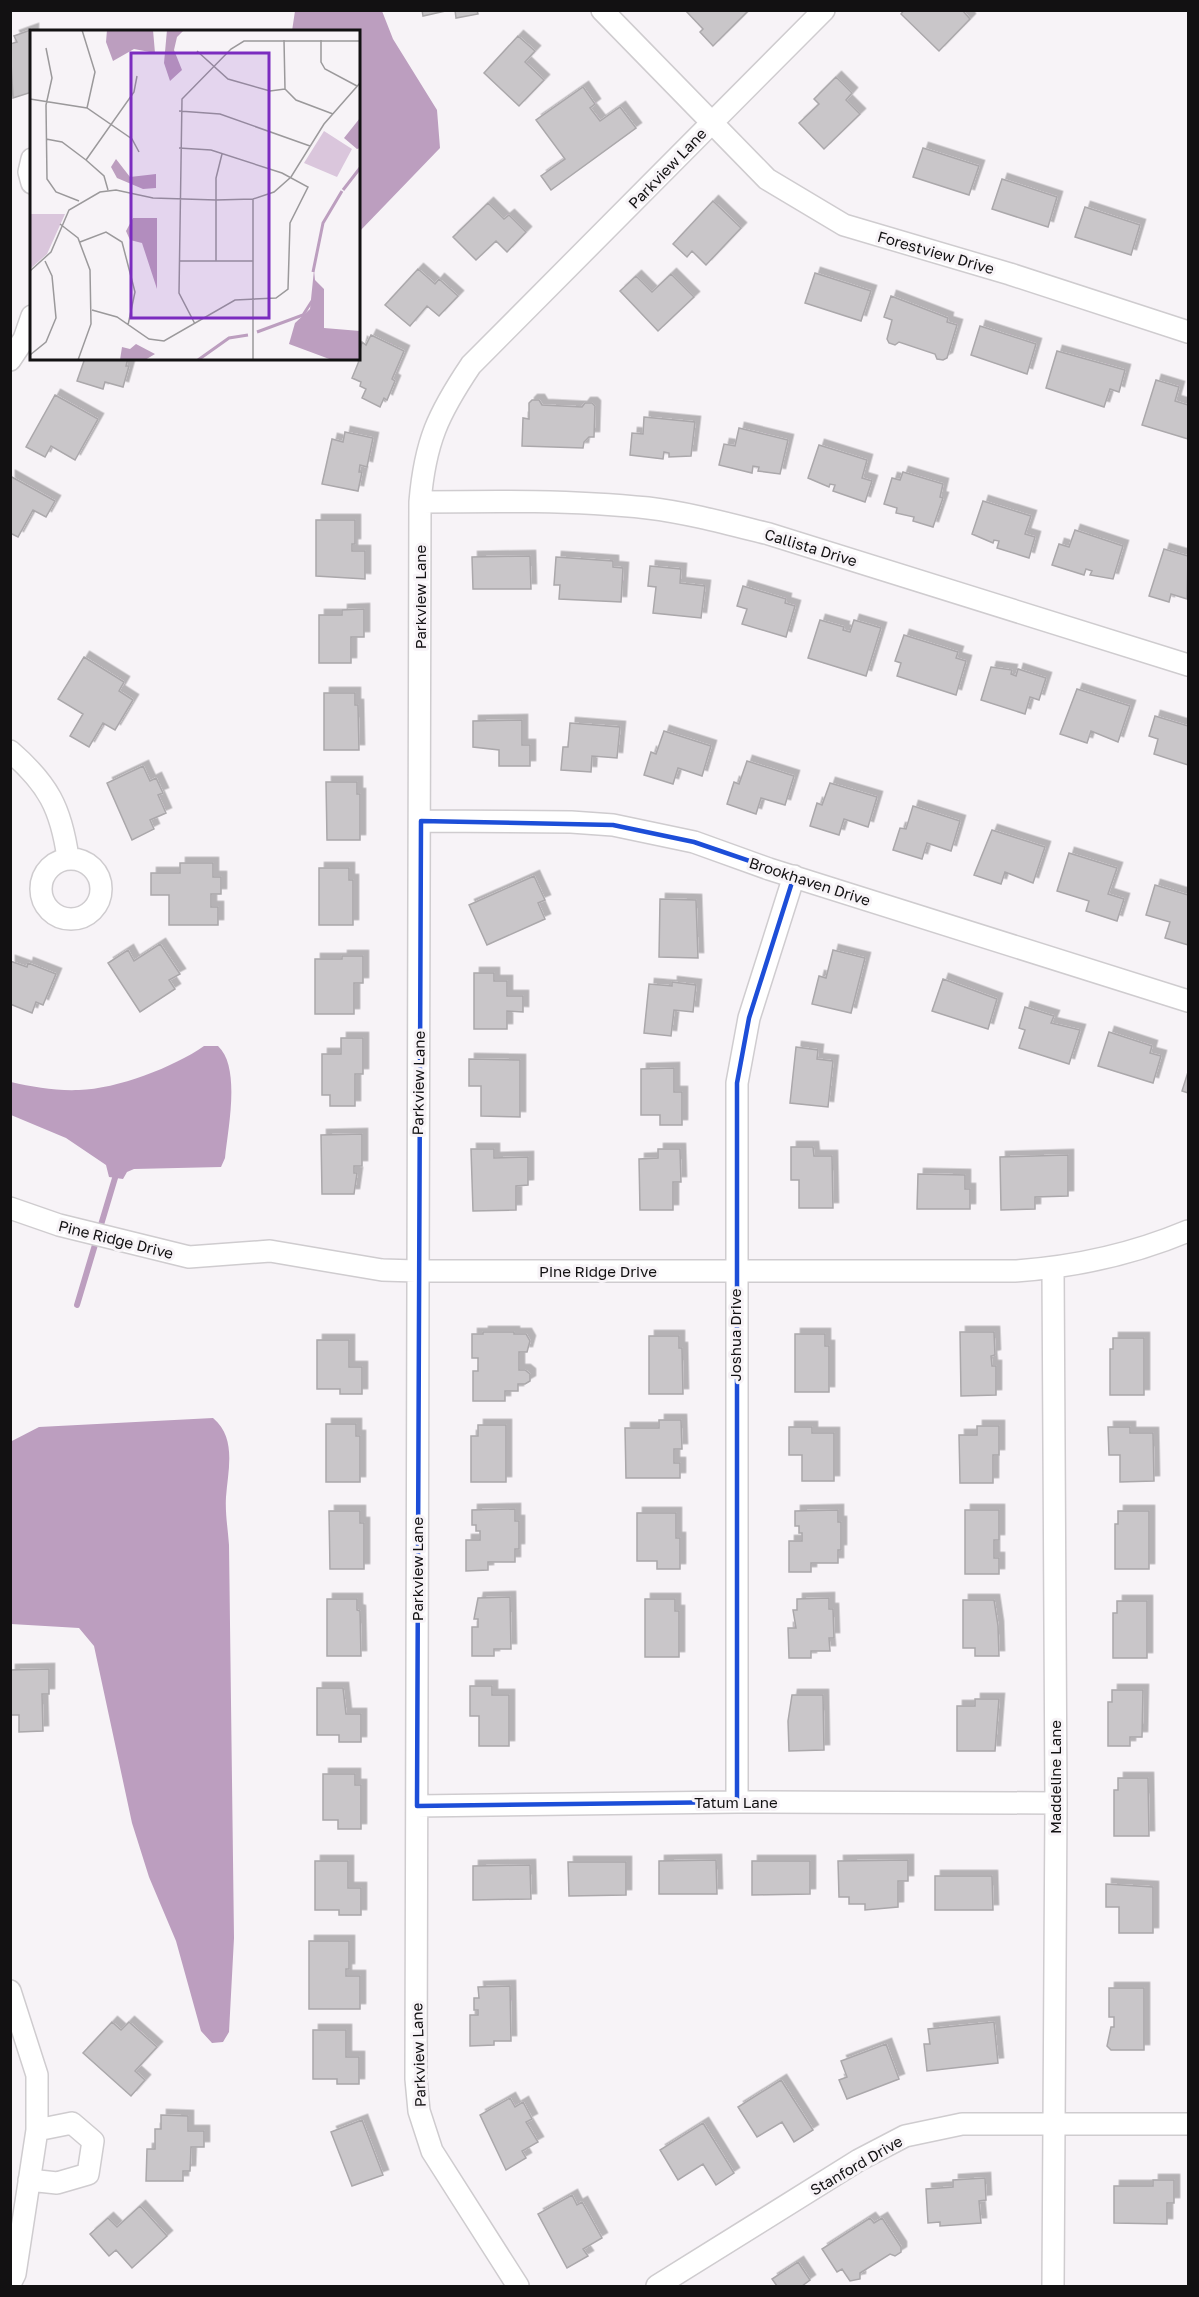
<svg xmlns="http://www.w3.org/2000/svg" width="1199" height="2297" font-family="'Golos Text',sans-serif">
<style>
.water{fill:#bc9ebf}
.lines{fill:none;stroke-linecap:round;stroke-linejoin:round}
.stream{stroke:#bc9ebf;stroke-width:6}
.building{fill:#c9c6c9;stroke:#aba8ab;stroke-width:1.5;filter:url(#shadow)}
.street-casing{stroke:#cfcccf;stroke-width:24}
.street{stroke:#fff;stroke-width:21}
.marked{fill:none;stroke:#1d4ed8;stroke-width:4.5;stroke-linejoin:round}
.labels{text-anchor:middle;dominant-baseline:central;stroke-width:6;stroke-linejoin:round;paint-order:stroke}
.street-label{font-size:15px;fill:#121112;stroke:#f7f3f7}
.inset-river{fill:none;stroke:#bc9ebf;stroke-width:3}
.inset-road{fill:none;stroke:#9b999b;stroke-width:1.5}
.view{fill:#7b2cbf;fill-opacity:0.15;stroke:#7b2cbf;stroke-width:3}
.inset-edge{fill:none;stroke:#121112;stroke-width:3}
</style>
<defs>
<filter id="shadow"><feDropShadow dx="5.5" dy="-5.5" stdDeviation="0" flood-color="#0004"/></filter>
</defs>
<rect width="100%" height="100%" fill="#f7f3f7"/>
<path class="water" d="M295,11H382L393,39L437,110L440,148L359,232L358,32L292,31Z
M204,1046H218C241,1067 228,1128 225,1158L221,1167L134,1169L127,1172L123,1179L109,1177L106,1165L66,1138L11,1115V1082C33,1087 56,1091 79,1090C117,1089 174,1067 204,1046Z
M213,1418C237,1438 228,1470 226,1497C225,1513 228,1530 229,1545L234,1938L229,2032L223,2042L212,2043L201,2031L176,1941L149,1877L132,1823L94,1646L79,1628L11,1624L10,1442L39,1427Z"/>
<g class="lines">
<path class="stream" d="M77,1305L115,1178"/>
</g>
<path class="building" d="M422,10H450L423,16Z
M455,10H477L478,14L456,18Z
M685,10H749L713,46L700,32L703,29Z
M904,10H962L970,19L939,51L901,14Z
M33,29L32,92L13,98L10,44L17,42L14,36Z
M518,36L535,51L525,62L544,80L519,106L484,73Z
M836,77L852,93L846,100L860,114L824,149L799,123L819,104L814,99Z
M583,87L595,104L590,108L600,121L620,107L636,128L551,190L541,176L565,159L536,120Z
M923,148L979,166L969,195L913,177Z
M1002,179L1057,197L1048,227L992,209Z
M713,201L741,228L706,265L692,251L687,257L673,244Z
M488,203L504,219L509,215L526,232L507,252L496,241L476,260L453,237Z
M1085,207L1140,225L1131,255L1075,237Z
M418,269L435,284L439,279L458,296L439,316L427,306L410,326L385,305Z
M815,273L871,291L861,321L805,303Z
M671,274L694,297L658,331L620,291L636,276L652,292Z
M891,296L948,318L947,322L957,325L947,358L943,360L937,359L935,354L899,342L895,345L889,343L887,339L892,320L884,317Z
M980,326L1036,344L1027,374L971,355Z
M371,335L404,351L392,379L395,381L387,400L384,398L380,407L362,398L366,389L360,386L361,382L352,378L359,361L354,359L358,358L362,342L366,345Z
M1057,351L1125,370L1119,392L1110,389L1104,407L1046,388Z
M85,358H128L126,366H129L123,387L105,382L103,389L77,381Z
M1156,380L1179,387L1175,401L1188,405V439L1142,425Z
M55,395L98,419L75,460L51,446L45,457L26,447Z
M532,400H539L542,405L582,407L585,403H592L595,406L594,437H589L584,442L583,448L522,446L523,418L529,419V403Z
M644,417L695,422L691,456L669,457V453L664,452L663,459L630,455L632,433L643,434Z
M739,428L788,440L780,474L758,471L759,467L753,466L752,473L719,465L724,444L735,446Z
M345,432L373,438L367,467L360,465L359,472H362L358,491L322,484L332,439L343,442Z
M819,445L867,460L862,478L872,481L865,502L833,491L835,485L830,484L829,487L808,478Z
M903,472L943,484L940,497L943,498L933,527L913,521L914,517L896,513L897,508L884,504L892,478L900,480Z
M10,476L55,501L46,517L33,510L18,537L10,533Z
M983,501L1031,516L1025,534L1035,537L1029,558L997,548L999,541L994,540L993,543L972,534Z
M316,520H355V544H352V551H365V579L316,576Z
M1075,530L1123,546L1113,579L1090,575L1092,571L1086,569L1084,575L1052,565L1059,544L1069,547Z
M1164,549L1188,556L1187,599L1171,594L1169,602L1149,596Z
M530,556L531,589H473L472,557Z
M556,557L613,561V567L623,568L621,602L559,599L560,585H554Z
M650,566L681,569L680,583L705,586L701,618L653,613L656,587L648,586Z
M743,586L786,599L785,603L795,606L786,637L742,624L747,609L737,606Z
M364,609V637H351V663H319V615H342V610Z
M820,620L844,627L843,630L850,632L854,620L881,628L866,676L808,658Z
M904,635L958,652L956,658L966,661L956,695L897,676L901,663L895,661Z
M84,657L124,682L119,691L133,700L115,730L103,723L89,747L70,736L83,714L58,699Z
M991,667L1012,670L1011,674L1016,676L1018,669L1046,678L1039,700L1030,697L1025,714L981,700Z
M1077,689L1130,706L1118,742L1091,731L1087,743L1060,734Z
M324,693H355V705H358L359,750H324Z
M1155,716L1188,726V765L1154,754L1158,739L1149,736Z
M522,720V745H530V766H499V750L473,747V721Z
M570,723L620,727L617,758L592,756L591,772L561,770L563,747H568Z
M664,731L711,746L702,776L678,768L673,784L644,775L651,752L656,754Z
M747,761L794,776L785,805L761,798L756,814L727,804L734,782L739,784Z
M143,766L150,781L156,778L163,793L158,795L166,813L150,820L154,829L132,840L107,783Z
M326,782H357V794H360V840H327Z
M830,783L877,797L868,827L844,819L839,835L810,826L817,803L822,805Z
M913,806L960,821L951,851L927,843L922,859L893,850L900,828L906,829Z
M992,830L1045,847L1033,883L1005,872L1001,884L974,875Z
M1069,853L1117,868L1108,894L1124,899L1117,921L1086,911L1089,901L1057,891Z
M180,863H213V877H221V894H211V907H218V925H169V895H151V873H180Z
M319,868H349V880H353V925H319Z
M534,876L545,900L538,903L545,919L487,945L469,905Z
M1155,885L1188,895V945L1165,938L1170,922L1146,915Z
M660,899L696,900L698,958L659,957Z
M160,944L180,974L169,980L175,989L140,1012L108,963L128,950L134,961Z
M833,950L865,958L851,1013L812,1004L819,976L826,978Z
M342,956H363V983H354V1014H315V959H342Z
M10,961L27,967L28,963L56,974L43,1005L36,1002L32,1013L10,1004Z
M474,973H494V981H507V996H523V1012L507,1011V1029H474Z
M943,979L997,999L988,1029L932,1011Z
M672,982L696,985L693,1012L674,1010L671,1036L644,1033L649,984L672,986Z
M1025,1007L1054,1016L1051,1023L1080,1030L1069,1064L1019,1048L1025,1030L1019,1028Z
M1109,1032L1152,1046L1150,1053L1161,1056L1153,1083L1098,1066Z
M341,1038H363V1074H355V1106H330V1095H322V1054H341Z
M796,1047L818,1050L817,1059L833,1061L828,1107L790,1103Z
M469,1059L520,1060V1117L481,1116V1086H469Z
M674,1068V1092H682V1125H660V1115H641V1069Z
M1188,1072V1093L1182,1091Z
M362,1134V1166H354V1173H357L354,1194H322L321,1135Z
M791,1147H813L814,1156H832L833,1208H799V1180H791Z
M471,1149H494V1158L528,1157V1185L516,1186V1210L473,1211Z
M658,1149H680L681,1182H673V1210H640L639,1159L658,1158Z
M1068,1155V1196L1035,1197V1209L1001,1210L1000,1157Z
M918,1174L965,1175V1189H970V1209H917Z
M483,1332H514V1334H526L530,1341L527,1352H519V1370H525L530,1374V1381L525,1384H518V1391H505V1401H473V1371H478V1358H472V1334H483Z
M960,1332H994L995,1355L991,1356L992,1366H996V1395L961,1396Z
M795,1334H825V1346H829V1392H795Z
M649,1336H679V1348H682L683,1394H649Z
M1113,1338H1144V1395H1110V1349H1113Z
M317,1340H349V1367H362V1394H340V1389H317Z
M659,1420H681L682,1449H674V1463H680V1478H626L625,1428H659Z
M326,1424H356V1436H360V1482H326Z
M478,1425H506V1482H471V1436H478Z
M977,1426H999V1455H993V1483H960L959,1435H977Z
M789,1427H812V1433H834V1481H802V1455H789Z
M1108,1427H1130V1433H1153L1154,1481L1120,1482V1455H1109Z
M515,1509V1521H519V1549H515V1562H488V1570L466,1571V1540H480V1531H476V1525H472V1510Z
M838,1510V1522H841V1550H838V1563H811V1572H789V1541H802V1533H799V1526H795V1511Z
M965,1510H999V1540H994V1558H999V1574H965Z
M329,1511H360V1523H364V1569H330Z
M1118,1511H1149V1569H1115V1524H1118Z
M637,1513H676V1538H680V1569H657V1561H637Z
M510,1597L511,1649H494V1656H472V1627H478V1619H474L478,1598Z
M829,1598V1609H833L834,1638H829L830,1651H811V1658H789L788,1628H796L793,1610H797V1599Z
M327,1599H357V1610L360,1611L361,1656H327Z
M645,1599H675V1611H679V1657H645Z
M963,1600H994L998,1626L999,1656H975V1648H963Z
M1117,1601H1147V1658H1113V1613H1117Z
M49,1669V1694H42L43,1731L19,1732V1715H10V1670Z
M470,1686H492V1695H509V1746H479V1716H470Z
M317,1688H343L346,1714H361V1742H339V1735H317Z
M1112,1690H1143L1142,1737H1130V1746H1108V1702H1112Z
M792,1695H823L824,1750L789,1751L788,1721Z
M975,1699H999L995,1751H957V1706H975Z
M323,1774H355V1785H361V1829H338V1820H323Z
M1118,1778H1148L1149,1836H1114V1790H1118Z
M716,1860L717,1894H659V1861Z
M908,1860V1881H898V1907L865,1910V1904H849V1897H839L838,1861Z
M315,1861H348V1888H361V1915H339V1910H315Z
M752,1861H810V1894L752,1895Z
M568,1862H626V1895L569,1896Z
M530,1865L531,1899L473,1900V1866Z
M935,1876H992L993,1910H935Z
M1106,1884L1153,1887V1933H1119V1907H1106Z
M309,1941H349V1969H346V1976H360V2009H309Z
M510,1986L511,2041H494V2045L470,2046V2015H478V2010H474V1998H479L478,1987Z
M1109,1988H1144V2050H1111L1107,2046L1111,2027H1114V2017H1109Z
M112,2022L121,2030L129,2022L157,2047L135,2071L145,2080L131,2096L83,2053Z
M994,2022L998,2063L927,2071L924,2044H930L928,2029Z
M313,2030H346V2057H359V2084H337V2079H313Z
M886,2044L899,2079L847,2099L839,2080L847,2077L841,2061Z
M781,2080L813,2130L794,2142L782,2122L757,2137L738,2107Z
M510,2098L515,2107L523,2102L532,2119L526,2122L538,2142L522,2151L526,2158L506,2170L480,2115Z
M161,2115L188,2116V2131H204V2147H191L190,2171H183V2181H146L147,2149H155V2129H161Z
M362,2120L383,2175L352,2186L331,2132Z
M703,2123L734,2173L716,2185L703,2164L678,2180L660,2150Z
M985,2178L986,2200L979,2201L981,2223L940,2226V2222L928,2223L926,2189L953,2187V2180Z
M1153,2180H1174V2203H1167V2224L1114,2223V2186H1153Z
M572,2195L577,2205L582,2202L602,2238L583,2249L588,2256L567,2268L538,2214Z
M140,2206L167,2236L132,2268L116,2250L109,2256L90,2234L108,2218L117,2227Z
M870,2218L874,2223L882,2218L901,2247V2252L895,2256L890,2254L860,2273V2279L850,2281L842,2269L837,2272L822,2249Z
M798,2262L810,2280L802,2286H777L772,2279Z"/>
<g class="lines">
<g class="street-casing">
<path id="street" d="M602,10L767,179L844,225L1010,274L1188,332
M32,159L29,172L32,183
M10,360L24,339L32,316
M420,502C496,501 573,500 648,508C689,513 729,524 769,534L1188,665
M10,751C48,784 61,808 68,858
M421,821L571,822L613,825L694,842L769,869L1188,1001
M41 889a30 30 0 1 1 60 0a30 30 0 1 1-60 0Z
M10,1208L59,1225L189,1257L270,1251L382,1270L416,1271H1015C1074,1267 1133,1254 1188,1231
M737,1802V1083L749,1018L794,876
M417,1806L737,1802L1056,1803
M10,1991L37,2075V2130L15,2274L10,2284
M29,2180L57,2183L88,2174L93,2141L72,2123L37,2130
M518,2286L432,2151L419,2111L416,2079C414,1553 422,1028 420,502C425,442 438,414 471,365L824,10
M657,2286L859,2160L905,2136L962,2124H1188
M1053,2286L1056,1803L1053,1268"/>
</g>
<use href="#street" class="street"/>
</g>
<path class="marked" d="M421,821L613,825L694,842L794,876L749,1018L737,1083V1802L417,1806Z"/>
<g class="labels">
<g class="street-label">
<text transform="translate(667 168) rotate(-46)">Parkview Lane</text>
<text transform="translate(936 252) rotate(16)">Forestview Drive</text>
<text transform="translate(811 547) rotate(17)">Callista Drive</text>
<text transform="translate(420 597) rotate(-90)">Parkview Lane</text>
<text transform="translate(810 881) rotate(18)">Brookhaven Drive</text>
<text transform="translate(418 1083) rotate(-89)">Parkview Lane</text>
<text transform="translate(116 1239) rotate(14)">Pine Ridge Drive</text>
<text x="598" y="1271">Pine Ridge Drive</text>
<text transform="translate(735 1335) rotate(-90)">Joshua Drive</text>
<text transform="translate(417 1569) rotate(-90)">Parkview Lane</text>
<text transform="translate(1055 1777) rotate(-90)">Maddeline Lane</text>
<text x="736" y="1802">Tatum Lane</text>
<text transform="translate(418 2055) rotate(-92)">Parkview Lane</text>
<text transform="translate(856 2165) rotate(-30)">Stanford Drive</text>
</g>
</g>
<g transform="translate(30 30)">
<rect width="330" height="330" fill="#f7f3f7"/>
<path d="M294,101L322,119L307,147L274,133ZM0,184H35L17,224L0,239Z" fill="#dac6dc"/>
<path d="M77,0H123L125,23L104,19L83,31L76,12ZM137,0H154L147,7L144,20L152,40L140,51L134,33ZM330,88V118L327,119L314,108ZM86,129L100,147L126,144V158L113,159L87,148L81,137ZM103,188H127V259L112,213L100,210L96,201ZM284,240L285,250L294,259V298L330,301V330H302L259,314L265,293L280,279ZM106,314L125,324L115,330H90L92,317L100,319Z" fill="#bc9ebf"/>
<path class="inset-river" d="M313,160L330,138M283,242L293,193L312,161M227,302L273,285L282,271M168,330L199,308L218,305"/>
<path class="inset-road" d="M52,0L65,42L57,78M254,10L255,59L266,70L303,84M291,10V32L295,39L327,56M16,18L22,48L16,75L17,149L26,162L49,171M167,21L198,49L240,61L255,59M0,69L57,78L102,109L109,122M149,81L190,84L280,116M16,109L32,112L56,130L74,146L78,160M56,130L104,62L107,46M223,169V330M30,194L48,208L60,240L61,294L48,330M50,212L76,202L92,212L105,262L98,295M149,231H223M186,231V148L192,124M0,241L21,222L39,180L70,162L86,160L123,168L186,170L223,169L244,162L261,147L294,94L330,53M62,280L87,287L119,309L134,311L205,270L246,268L258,259L260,193L278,157L252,143L181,120L149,118M165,294L149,263L152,69L201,19L214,11H330M0,325L16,312L26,288L22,246L15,231"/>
<path class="view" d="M101,23H239V288H101Z"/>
<rect width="330" height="330" class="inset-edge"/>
</g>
<rect width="1199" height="2297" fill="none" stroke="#121112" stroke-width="24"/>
</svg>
